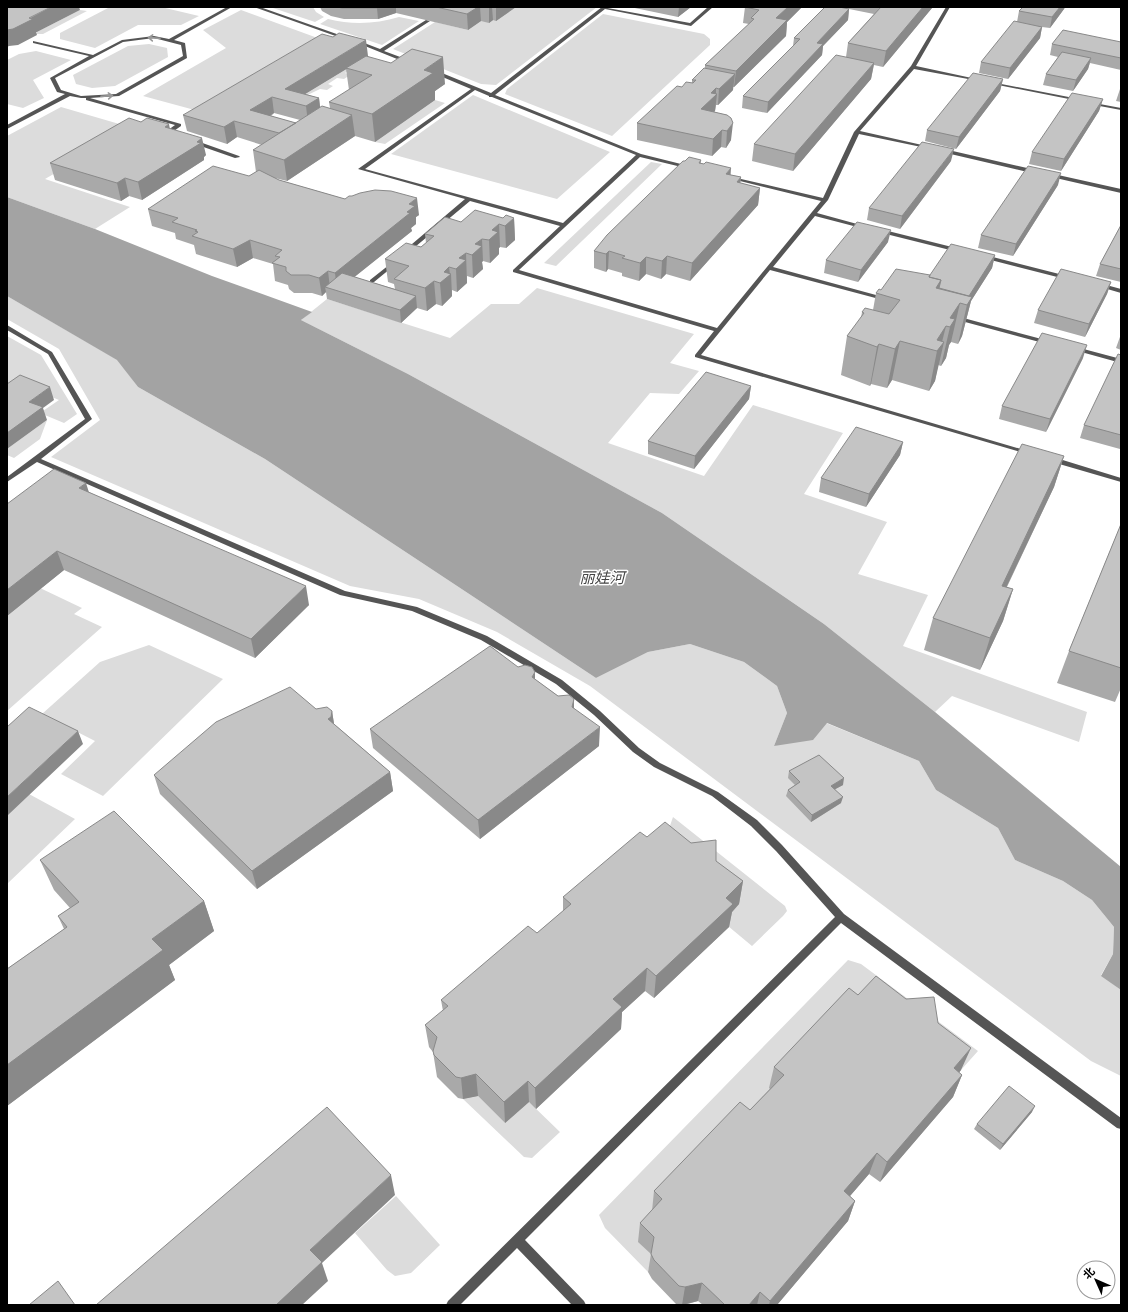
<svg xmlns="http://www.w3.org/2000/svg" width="1128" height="1312" font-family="'DM Sans','Noto Sans SC',sans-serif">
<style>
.green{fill:#dcdcdc}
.water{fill:#a3a3a3}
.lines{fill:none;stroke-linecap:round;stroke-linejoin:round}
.service{fill:#555;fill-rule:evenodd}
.wall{fill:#a9a9a9;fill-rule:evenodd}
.shaded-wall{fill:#898989}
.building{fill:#c4c4c4;stroke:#898989}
.oneway{stroke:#999}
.labels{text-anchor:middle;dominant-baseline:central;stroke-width:3;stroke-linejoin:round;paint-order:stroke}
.water-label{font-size:15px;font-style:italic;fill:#444;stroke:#fff}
</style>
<rect width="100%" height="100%" fill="#fff"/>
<path class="green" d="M110,7H161L199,16L181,25H138L95,48L60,39V33Z
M270,7H313L316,12L324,17L315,22Z
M516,7H597L496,85L481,84L393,49L435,22L468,30L481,21L493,20Z
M80,10L87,11L43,34H33Z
M241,10L323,40L202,112L143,96L226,48L203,30Z
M603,14L704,34L710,39V45L612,136L505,94L507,89Z
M399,17L419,21L382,45L320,24L328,19C352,25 376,24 399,17Z
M149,44L167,48L168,57L115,86L92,88L76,84L73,75L128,46Z
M36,51L71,60L33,80L44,98L23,108L7,104V60L19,54Z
M368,56L369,58L345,73L350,75L344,79L337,78L328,84L333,86L327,90L320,89L287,105Z
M473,95L610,152L557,199L391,154Z
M435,100L445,103L385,144L375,142Z
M61,107L133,128L45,179L130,207L95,229L7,197V136Z
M651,162L662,164L556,266L544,263Z
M537,288L694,334L670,363L699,371L679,394L650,393L608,443L704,476L753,405L843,433L804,494L887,522L858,574L928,595L903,646L1087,712L1079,742L952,696L935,712L824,624L662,513L408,374L301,320L327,299L450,338L491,304H519Z
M7,296L118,360L138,387L265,459L596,678L648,652L690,644L744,662L777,686L787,713L774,746L826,723L919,761L936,790L998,828L1015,860L1063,881L1092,900L1114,927L1113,954L1101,975L1121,990V1076L1091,1061L590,686L497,632L419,599L350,586L51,457L100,420L59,349L7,319Z
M7,336L41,355L77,414L64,423L40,413L59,400L23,385L7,395Z
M47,420L40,439L14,458L7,455V449Z
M40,588L82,608L74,614L102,627L7,711V615Z
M149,645L223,679L103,796L61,774L95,741L42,714L100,662Z
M29,794L75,819L7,884V814Z
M673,817L785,906L787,911L783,916L752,946L722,921L663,846Z
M848,960L861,964L978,1051L961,1070L770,1088L779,1096L652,1256L648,1272L605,1228L599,1215Z
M478,1096L505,1123L529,1102L560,1132L532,1158L524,1157L463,1099Z
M396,1196L440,1245L411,1273L395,1276L387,1270L355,1233Z"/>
<path class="water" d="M7,197L95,229L212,276L312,312L301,320L408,374L662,513L824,624L935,712L1121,867V990L1101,976L1113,954L1114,927L1092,900L1063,881L1015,860L998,828L936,790L919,761L827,723L813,740L774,746L787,713L777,686L744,662L690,644L648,652L596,678L265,459L138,387L117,360L7,296Z"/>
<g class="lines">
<path class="service" d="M227,7H232L174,40L185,43L187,58L119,96L90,98L181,124V126L171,133L174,134L173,135L164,133L175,125L86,100V98H81L70,96L7,129V125L65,94L57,92L50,78L89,56L33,43V41L93,55L122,40L154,36L169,39ZM154,38L181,45L183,56L116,94L81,96L61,90L55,78L123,42Z
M254,7H260L348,38L344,39Z
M602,7L690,23L708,7H713L691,26L605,9L495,95L641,154L693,167L690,169L640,157L519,270L717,328L821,201L728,178V176L823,198L854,132L911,66L946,7H950L916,66L981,80L979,81L914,69L860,131L931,147V149L859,134L828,200L817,213L868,227L865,229L815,216L773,267L887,298V300H883L770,270L701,355L1031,452L1032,453L1031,454H1027L695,357V355L714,331L513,272V270L560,226L470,201L409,252H405V250L465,199L358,169L471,89L433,73V71H437L491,93ZM475,90L489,96V97H492L636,155L563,223L365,169Z
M426,20L430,21L384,51L411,61V63H407L355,42L359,41L380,49Z
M991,82L1079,99L1081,100L1079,101L993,84H991Z
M1089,102L1121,108V110L1089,104Z
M194,140L239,156L240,157L235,158L192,143L191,142Z
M944,149L1036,170L1039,172L1036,174L942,152L941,151Z
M1049,173L1121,189V193L1047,176L1046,175Z
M880,229L960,249L961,250L958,252L878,232L877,231Z
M985,255L1071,277L1072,278L1069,280L983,258L982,257Z
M394,261L396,262V264L374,282H370V280Z
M1099,283L1121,289V293L1097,286L1096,285Z
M956,316L1049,341L1050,342L1047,344L954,319L953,318Z
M7,325L52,352L92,419L41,459L345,591L417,607L487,636L562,680L600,711L639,748L660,763L718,792L757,820L782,845L844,914L1121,1118V1129L1117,1128L841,923L525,1240L584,1301L586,1305H572L517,1248L460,1305H446L448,1301L835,917L776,851L751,826L712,796L654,767L633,752L594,715L556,684L481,640L412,611L340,595L37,462L7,482V477L85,419L48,354L7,330Z
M1076,347L1121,359V363L1074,350L1073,349Z
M1049,457H1053L1121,478V482L1049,461L1048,459Z"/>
</g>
<path class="wall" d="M320,7H516L496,21L493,20L489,23L481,21L468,30L396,13L378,19H344L331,16L322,11Z
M630,7H691L678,17Z
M745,7H802L787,22L786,36L734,87H733V90L718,105H716L715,111L714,112L727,115L731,140L726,148L721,147L712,156L637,140V123L682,87L692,83V80L705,68V65L749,24L743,23Z
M844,7H932V8L883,67L874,65L871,79L793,171L752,161L754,144L846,57L848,43L874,14L849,9L848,20L823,46L822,55L767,113L742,108L743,96L793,46L794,38L844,8Z
M1023,7H1065L1064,9L1050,28L1042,27L1040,38L1008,79L979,73L981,62L1017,22L1019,11Z
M1121,42V70L1090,63L1088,69L1073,91L1043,85L1046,74L1058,57L1050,55L1052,44Z
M366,56L445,84L435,91V100L375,142L355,136L287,181L275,178L279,180L345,199L419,215L416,217V224L411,228L412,231L354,277L395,289L394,284L388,282L385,259L421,247L426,243L425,234L461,222L503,218H514L515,240L506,248L500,247L499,248V254L490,263L483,261L482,262L483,269L473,278L467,276V283L457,292L452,290V296L442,306L436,304L427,311L417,308L401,323L327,299L326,292L322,296L312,293H294L289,289L288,285L275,281L273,264L253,258L237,267L196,254L194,245L176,239L175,233L152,226L148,209L249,176L256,172L253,150L262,145L237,137L227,144L187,131L183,115L368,56ZM346,69L349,90L329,102L330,108H320L319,98L305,94ZM274,113L300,120L296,123L271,116Z
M1003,79L1000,91L956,149L925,141L927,130Z
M1121,87V102L1116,101L1120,89Z
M1103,99L1099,111L1061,171L1029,164L1032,152Z
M141,122L170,129L206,155L204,157V160L142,200L129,196L121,201L55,180L50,163Z
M701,160V163L731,175L741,177L740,183L760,188L758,205L690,281L666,274L661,279L646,274L639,281L622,276V273L608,269L606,272L594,268V251L685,161Z
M951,161L900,229L867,220L869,208Z
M1058,185L1013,256L978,248L981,235Z
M1121,225V282L1096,276L1100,264Z
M888,242L858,282L824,273L826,260Z
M995,255L992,268L971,301L962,336L958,344L951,342L949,345L946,358L941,366L938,365L935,381L929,391L892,380L887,388L871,384L870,386L841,375L847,336L861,318L862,312L873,310L876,293L881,290Z
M1111,282L1107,294L1085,337L1034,323L1038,310Z
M1121,334V350L1116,348Z
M1121,355V448L1120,449L1080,438L1084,425Z
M1083,358L1046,432L999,419L1002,406Z
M751,386L749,399L694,469L648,454V441Z
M903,442L900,455L866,507L819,492L821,478Z
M1064,456L1054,487L1007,587L1013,589L1003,621L980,670L924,650L933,618Z
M89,492L309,605L255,658L64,570L7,616V504Z
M1121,524V688L1115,702L1057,683L1069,651Z
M518,667L558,696L574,699V708L599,746L480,839L373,748L370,729Z
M316,709L332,711L334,724L390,772L393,791L257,889L160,794L154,775Z
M789,771L843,785L835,789L841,803L811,822L786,796L788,790L795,785L788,778Z
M647,837L691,843L743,881L739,904L732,912L729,927L654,998L645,991L622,1012L621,1029L536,1109L529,1102L505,1123L478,1096L463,1099L458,1098L437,1077L433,1052L429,1047L425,1025L443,1011L441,1000L537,933L563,911V897Z
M40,860L204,901L214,931L169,965L175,980L7,1106V969L64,929L58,916L70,908L54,890Z
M858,995L906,999L938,1023L961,1070L959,1073L962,1075L953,1097L880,1182L869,1174L850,1196L855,1201L848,1221L777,1305H703L698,1301L684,1305L676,1304L652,1279L648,1272L651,1254L638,1242L640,1223L652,1211L654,1191L750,1110L770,1089L769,1088L774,1067Z
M1032,1112L1000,1150L974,1129L977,1124Z"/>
<path class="shaded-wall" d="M51,7H79L80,10L37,32H36L37,35L18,45L9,46L7,47V30Z
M380,7H396V13L378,19L377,8Z
M478,7H480L481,21L468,30L467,14Z
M489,7H492L493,20L489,23Z
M496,7H516L496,21Z
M679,7H691L678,17Z
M788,7H802L787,22L786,36L734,87L736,71L776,18Z
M923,7H932V8L883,67L886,51Z
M1060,7H1065L1064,9L1050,28L1052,17Z
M849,9L848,20L823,46L822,55L767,113L768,102L817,43Z
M1042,27L1040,38L1008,79L1010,68Z
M366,40L368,56L292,102L285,89Z
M443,57L445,84L435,91V100L375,142L372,114L424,70Z
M1091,58L1088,69L1073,91L1076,80Z
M874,63L871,79L793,171L795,154Z
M735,74L733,90L718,105L719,89Z
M1003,79L1000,91L956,149L959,137Z
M716,88V95L717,94L715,111L700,126L701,109L711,93Z
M272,97L274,113L254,126L250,110Z
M319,98L321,115L308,123L306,106Z
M1103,99L1099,111L1061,171L1064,159Z
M352,115L355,136L287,181L284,160Z
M234,121L237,137L227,144L224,127Z
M733,123L731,140L726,148L727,131Z
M169,124L172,141L165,127Z
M722,130L721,147L712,156L713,139Z
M202,138L206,155L204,157V160L142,200L138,182Z
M954,149L951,161L900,229L902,216Z
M731,168L730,185L726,174Z
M1061,173L1058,185L1013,256L1016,244Z
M741,177L739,195L737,182Z
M125,178L129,196L121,201L117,183Z
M760,188L758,205L690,281L692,263Z
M417,198L419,215L416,217V224L411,228L412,231L337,291L335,273L409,204Z
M514,218L515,240L506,248L505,226Z
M499,224L500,247L499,248V254L490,263L489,240L492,230Z
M891,230L888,242L858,282L861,270Z
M482,239L483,261L482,262L483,269L473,278L472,255L475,244Z
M250,240L253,258L237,267L233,249Z
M609,251L608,269L606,272V254Z
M466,253L467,283L457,292L456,269L459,258Z
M995,255L992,268L971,301L962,336L958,344L969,296Z
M667,256L666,274L661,279L662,261Z
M646,257V274L639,281L640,263Z
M449,267L450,275L451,274L452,296L442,306L440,283L444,272Z
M328,271L330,288L325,287L326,292L322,296L319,278Z
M941,280L932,319L936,288Z
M434,281L436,304L427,311L425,288Z
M1111,282L1107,294L1085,337L1089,324Z
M416,296L417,308L401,323L400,310Z
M960,303L951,342L949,345L946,358L941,366L950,327V318Z
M946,326L941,346L944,342L935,381L929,391L937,351V340Z
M900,341L892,380L887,388L895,349Z
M879,344L871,384L870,386L877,347Z
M1087,345L1083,358L1046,432L1050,419Z
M751,386L749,399L694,469L695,456Z
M50,387L54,400L43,408L47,420L7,449V433L29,402Z
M903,442L900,455L866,507L869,494Z
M1064,456L1054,487L992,617L1002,586Z
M86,483L92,502L79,488Z
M57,551L64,570L7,616V590Z
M306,586L309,605L255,658L251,639Z
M1013,589L1003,621L980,670L990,638Z
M535,672V691L532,677Z
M574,699V718L572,707Z
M332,711L335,730L328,719Z
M600,727L599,746L480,839L478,820Z
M78,731L83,744L8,815L7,812V797Z
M390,772L393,791L257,889L252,871Z
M844,778L843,785L830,792L831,786Z
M843,797L841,803L811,822L812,815Z
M743,881L739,904L732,912L729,927L654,998L656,976L726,898Z
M204,901L214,931L169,965L175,980L7,1106V1065L152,939Z
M647,968L645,991L622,1012L621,1029L536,1109L535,1088L613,999Z
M971,1048L961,1070L945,1089L954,1068Z
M476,1074L478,1096L463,1099L461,1078Z
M962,1075L953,1097L880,1182L887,1162Z
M528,1081L529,1102L505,1123L504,1102Z
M1035,1106L1032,1112L1000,1150L1003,1144Z
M877,1153L869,1174L837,1211L844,1191Z
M391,1175L395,1195L322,1263L328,1281L302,1305H276L310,1250Z
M855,1201L848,1221L777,1305H769L770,1301Z
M702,1283L698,1301L682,1305L685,1287Z
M760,1292L757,1305H749Z"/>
<path class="building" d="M7,7H51L29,18L33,19L13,29L7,30Z
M337,7H380L377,8H342Z
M436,7H478L467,14Z
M745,7H788L776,18L787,20L736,71L705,65L754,19L751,18L759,10Z
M825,7H839L849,9L817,43L823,44L768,102L743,96L800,39L794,38Z
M881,7H923L886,51L848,43Z
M1023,7H1060L1052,17L1019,11Z
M1014,21L1042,27L1010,68L981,62Z
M1063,30L1121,42V58L1052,44Z
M339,33L366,40L285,89L319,98L306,106L272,97L250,110L296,123L279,133L234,121L224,127L183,115L322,34L333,37Z
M412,49L443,57L424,70L433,73L372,114L329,102L372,75L346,68L366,56L391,63Z
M1062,52L1091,58L1076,80L1046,74Z
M836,55L874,63L795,154L754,144Z
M704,68L735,74L719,89L716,88L711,93L717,94L701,109L727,115L731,118L733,123L727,131L722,130L713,139L637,123L677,86L682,87L686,82L693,83L696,80H692Z
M973,73L1003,79L959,137L927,130Z
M1072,93L1103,99L1064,159L1032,152Z
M322,106L352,115L284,160L253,150Z
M129,118L141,122L147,118L169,124L165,127L202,138L197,142L201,143L138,182L125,178L117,183L50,163Z
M922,142L954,149L902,216L869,208Z
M689,157L701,160L699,163L704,164L706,162L731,168L726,174L741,177L737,182L760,188L692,263L667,256L662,261L646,257L640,263L622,258L625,256L609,251L606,254L594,251L607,235L683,161H685Z
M213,166L249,176L259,170L279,180L345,199L349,196H352L360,193L375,190L391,191L417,198L409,204L415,206L407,212L410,213L335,273L328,271L319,278L309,275H291L286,271V267L272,263L280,257L275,256L282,250L250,240L233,249L192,236L198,232L195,231L197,230L172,222L178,218L148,209Z
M1028,166L1061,173L1016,244L981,235Z
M475,210L503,218L506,215L514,218L505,226L499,224L492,230L498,232L489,240L482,239L475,244L482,246L472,255L466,253L459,258L466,260L456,269L449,267L444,272L451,274L440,283L434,281L425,288L394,279L409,266L385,259L406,243L421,247L434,236L425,234L445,217L461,222Z
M857,222L891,230L861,270L826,260Z
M1121,225V269L1100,264Z
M951,244L995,255L969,296L939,288L941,280L929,277L930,275Z
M896,269L930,275L929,277L941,280L936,288L972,297L967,305L960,303L950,318L955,319L950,327L946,326L937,340L944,342L937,351L900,341L895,349L879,344L877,347L847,336L864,313L862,312L865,308L889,314L900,300L876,293L879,289L881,290Z
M1061,269L1111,282L1089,324L1038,310Z
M342,273L416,296L400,310L325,287Z
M1042,333L1087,345L1050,419L1002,406Z
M1118,354L1121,355V435L1084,425Z
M706,372L751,386L695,456L648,441Z
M20,375L50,387L29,402L43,407L7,433V384Z
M856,427L903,442L869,494L821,478Z
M1022,444L1064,456L1002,586L1013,589L990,638L933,618Z
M54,469L86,483L79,488L306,586L251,639L57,551L7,590V504Z
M1121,524V668L1069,651Z
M490,646L518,667L525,665L532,667L535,672L532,677L558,696L569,695L574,699L572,707L600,727L478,820L370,729Z
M290,687L316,709L327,707L332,711L331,717L328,719L390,772L252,871L154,775L216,722Z
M29,707L78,731L7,797V727Z
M819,755L844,778L831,786L843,797L812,815L788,790L800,782L789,771Z
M114,811L204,901L152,939L163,950L7,1065V969L67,927L58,916L79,902L40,860Z
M665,822L691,843L716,840V861L743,881L726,898L733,904L656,976L647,968L613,999L622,1007L535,1088L528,1081L504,1102L476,1074L461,1078L456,1077L434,1055L433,1051L437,1037L425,1025L448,1006L441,1000L528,926L537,933L571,904L563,897L640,832L647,837Z
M876,976L906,999L934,997L938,1023L971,1048L954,1068L962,1075L887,1162L877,1153L844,1191L855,1201L770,1301L760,1292L749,1305H725L702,1283L685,1287L679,1286L654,1260L651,1254L654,1237L640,1223L662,1199L654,1191L740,1102L750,1110L784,1075L774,1067L849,988L858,995Z
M1009,1086L1035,1106L1003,1144L977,1124Z
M327,1107L391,1175L310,1250L322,1262L276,1305H96Z
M58,1281L75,1305H29Z"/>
<defs><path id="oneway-shaft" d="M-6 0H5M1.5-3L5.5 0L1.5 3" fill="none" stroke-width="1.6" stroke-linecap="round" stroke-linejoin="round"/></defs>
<g class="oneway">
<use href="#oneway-shaft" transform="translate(154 38) rotate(-176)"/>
<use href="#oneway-shaft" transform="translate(107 96) rotate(-4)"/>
</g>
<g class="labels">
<g class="water-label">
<text x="602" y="578">丽娃河</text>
</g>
</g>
<rect width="1128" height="1312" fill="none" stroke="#000000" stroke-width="16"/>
<g transform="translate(1096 1280) rotate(315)"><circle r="19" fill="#ffffff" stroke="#999999"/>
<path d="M0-3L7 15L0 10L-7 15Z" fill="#000000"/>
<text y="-6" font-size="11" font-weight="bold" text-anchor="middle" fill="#000000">北</text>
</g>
</svg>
